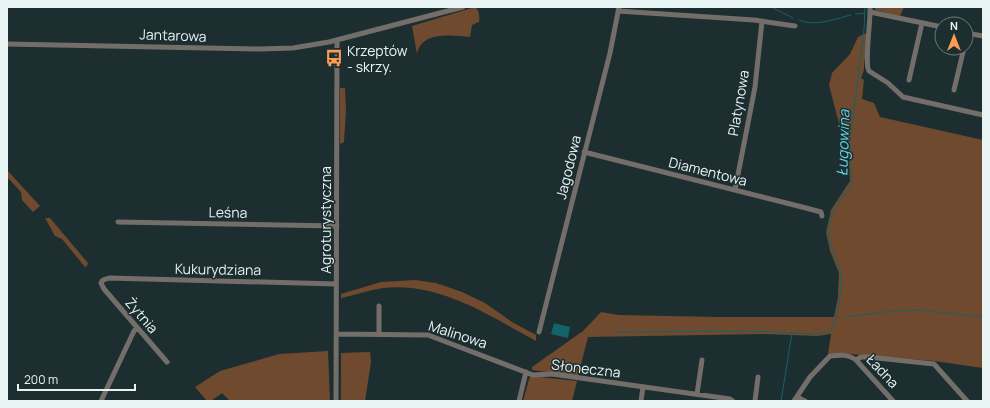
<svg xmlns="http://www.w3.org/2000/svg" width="990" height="408" font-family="Manrope,sans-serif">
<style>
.green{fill:#6f4a2e}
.water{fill:#14636b}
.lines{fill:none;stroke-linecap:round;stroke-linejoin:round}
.stream{stroke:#14636b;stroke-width:1}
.minor{stroke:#746e6a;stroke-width:5}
.labels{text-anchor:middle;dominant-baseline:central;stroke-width:3;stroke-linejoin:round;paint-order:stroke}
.street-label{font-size:14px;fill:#e8f3f4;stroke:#1c2e30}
.poi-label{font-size:14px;fill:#e8f3f4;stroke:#1c2e30;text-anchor:start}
.water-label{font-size:15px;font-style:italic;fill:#63d2df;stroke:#1c2e30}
</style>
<rect width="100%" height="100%" fill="#1c2e30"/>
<path class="green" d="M475,7C479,9 480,17 479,22L472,25L470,37C451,35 421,31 417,54L412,26Z
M875,7H904L900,16L875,10Z
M866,33L868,36L864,63V70L861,78L864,80L862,99L874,103L880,117L983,140V368L934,361L838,353L828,354L831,334L818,336L764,334L588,337L578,376L532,370V367L583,331L601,312L619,315L718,317H834L838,297L839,273L830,251L826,232L831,210L850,181L848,138L842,135L829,85L832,73L850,54L858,37Z
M340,88H345L346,110L344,142L340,144Z
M7,170L40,206L33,212L22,200L21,192L7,177Z
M45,218H50L88,263L87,266L85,267L62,239L55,236Z
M415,280L436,283L462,292L485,303L512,322L536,335V341C488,315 440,282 383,288C369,290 355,295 341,298V294L381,282Z
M328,351L330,401H230L222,393L211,401H207L195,387L220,371L279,354Z
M370,352L371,362L365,401H341V353Z
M530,376L577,381L572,401H523Z"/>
<path class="water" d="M554,323L570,327L568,338L551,334Z"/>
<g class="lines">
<path class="stream" d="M771,7L793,18
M856,14L865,13
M799,20C816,27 834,19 851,15
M844,317L892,311L921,310L983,317
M614,332L750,331L817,334L827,333L832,329L835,322L842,286L840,271L829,240L828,230L832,214L852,183L850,141L864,30L865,7
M781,401L792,333"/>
<path class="minor" d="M870,7C871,20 864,64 869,71L888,83L903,97L983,115
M618,11L754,20L795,26
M870,12L942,27
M966,33L983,36
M966,40L968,33
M7,44L260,49L293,48L329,42L463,7
M909,80L922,23
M954,90L964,48
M584,152L806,208L821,212L822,216
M735,190L755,87L762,21
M118,222L337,226
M379,306V333
M539,332L610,53L619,7
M336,334L428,335L533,375L552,374L730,399L733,401
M856,360L861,357H868L934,364L967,401
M167,362L104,289L101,283L103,280L109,278L336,284
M697,394L702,360
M797,397L805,401
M101,401L134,331L137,328
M336,401L337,40
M519,401L526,372
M641,401L643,387
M755,401L758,377
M794,401L810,377L830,356C839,355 848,354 856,360L893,401"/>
</g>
<defs>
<g id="bus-bare" transform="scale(1.38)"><path d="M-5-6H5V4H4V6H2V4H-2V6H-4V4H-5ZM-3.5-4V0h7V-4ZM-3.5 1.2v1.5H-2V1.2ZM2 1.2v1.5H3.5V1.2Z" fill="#fc9d53" stroke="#1c2e30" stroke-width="2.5" paint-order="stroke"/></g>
</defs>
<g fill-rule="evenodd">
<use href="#bus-bare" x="334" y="58"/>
</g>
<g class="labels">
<g class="street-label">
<text transform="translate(173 35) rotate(2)">Jantarowa</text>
<text transform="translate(738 103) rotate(-80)">Platynowa</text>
<text transform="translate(568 167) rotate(-76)">Jagodowa</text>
<text transform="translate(708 171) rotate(14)">Diamentowa</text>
<text transform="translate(228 212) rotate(1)">Leśna</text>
<text transform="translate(325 220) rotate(-90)">Agroturystyczna</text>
<text transform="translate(218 269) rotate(1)">Kukurydziana</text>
<text transform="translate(142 315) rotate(49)">Żytnia</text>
<text transform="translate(458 334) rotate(18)">Malinowa</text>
<text transform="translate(586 368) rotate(7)">Słoneczna</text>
<text transform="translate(883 371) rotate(47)">Ładna</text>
</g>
<g class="poi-label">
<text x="347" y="50">Krzeptów<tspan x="347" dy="16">- skrzy.</tspan></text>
</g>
<g class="water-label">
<text transform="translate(843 143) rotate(-88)">Ługowina</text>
</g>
</g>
<rect width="990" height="408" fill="none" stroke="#e8f3f4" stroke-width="16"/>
<g transform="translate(954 36)"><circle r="19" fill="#1c2e30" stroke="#6e7d7e"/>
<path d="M0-3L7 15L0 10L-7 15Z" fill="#fc9d53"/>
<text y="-6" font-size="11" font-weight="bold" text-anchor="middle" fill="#e8f3f4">N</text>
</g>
<path d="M18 384v6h117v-6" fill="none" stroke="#e8f3f4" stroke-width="2"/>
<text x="24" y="384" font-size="12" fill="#e8f3f4" stroke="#1c2e30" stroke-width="3" paint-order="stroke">200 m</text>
</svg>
